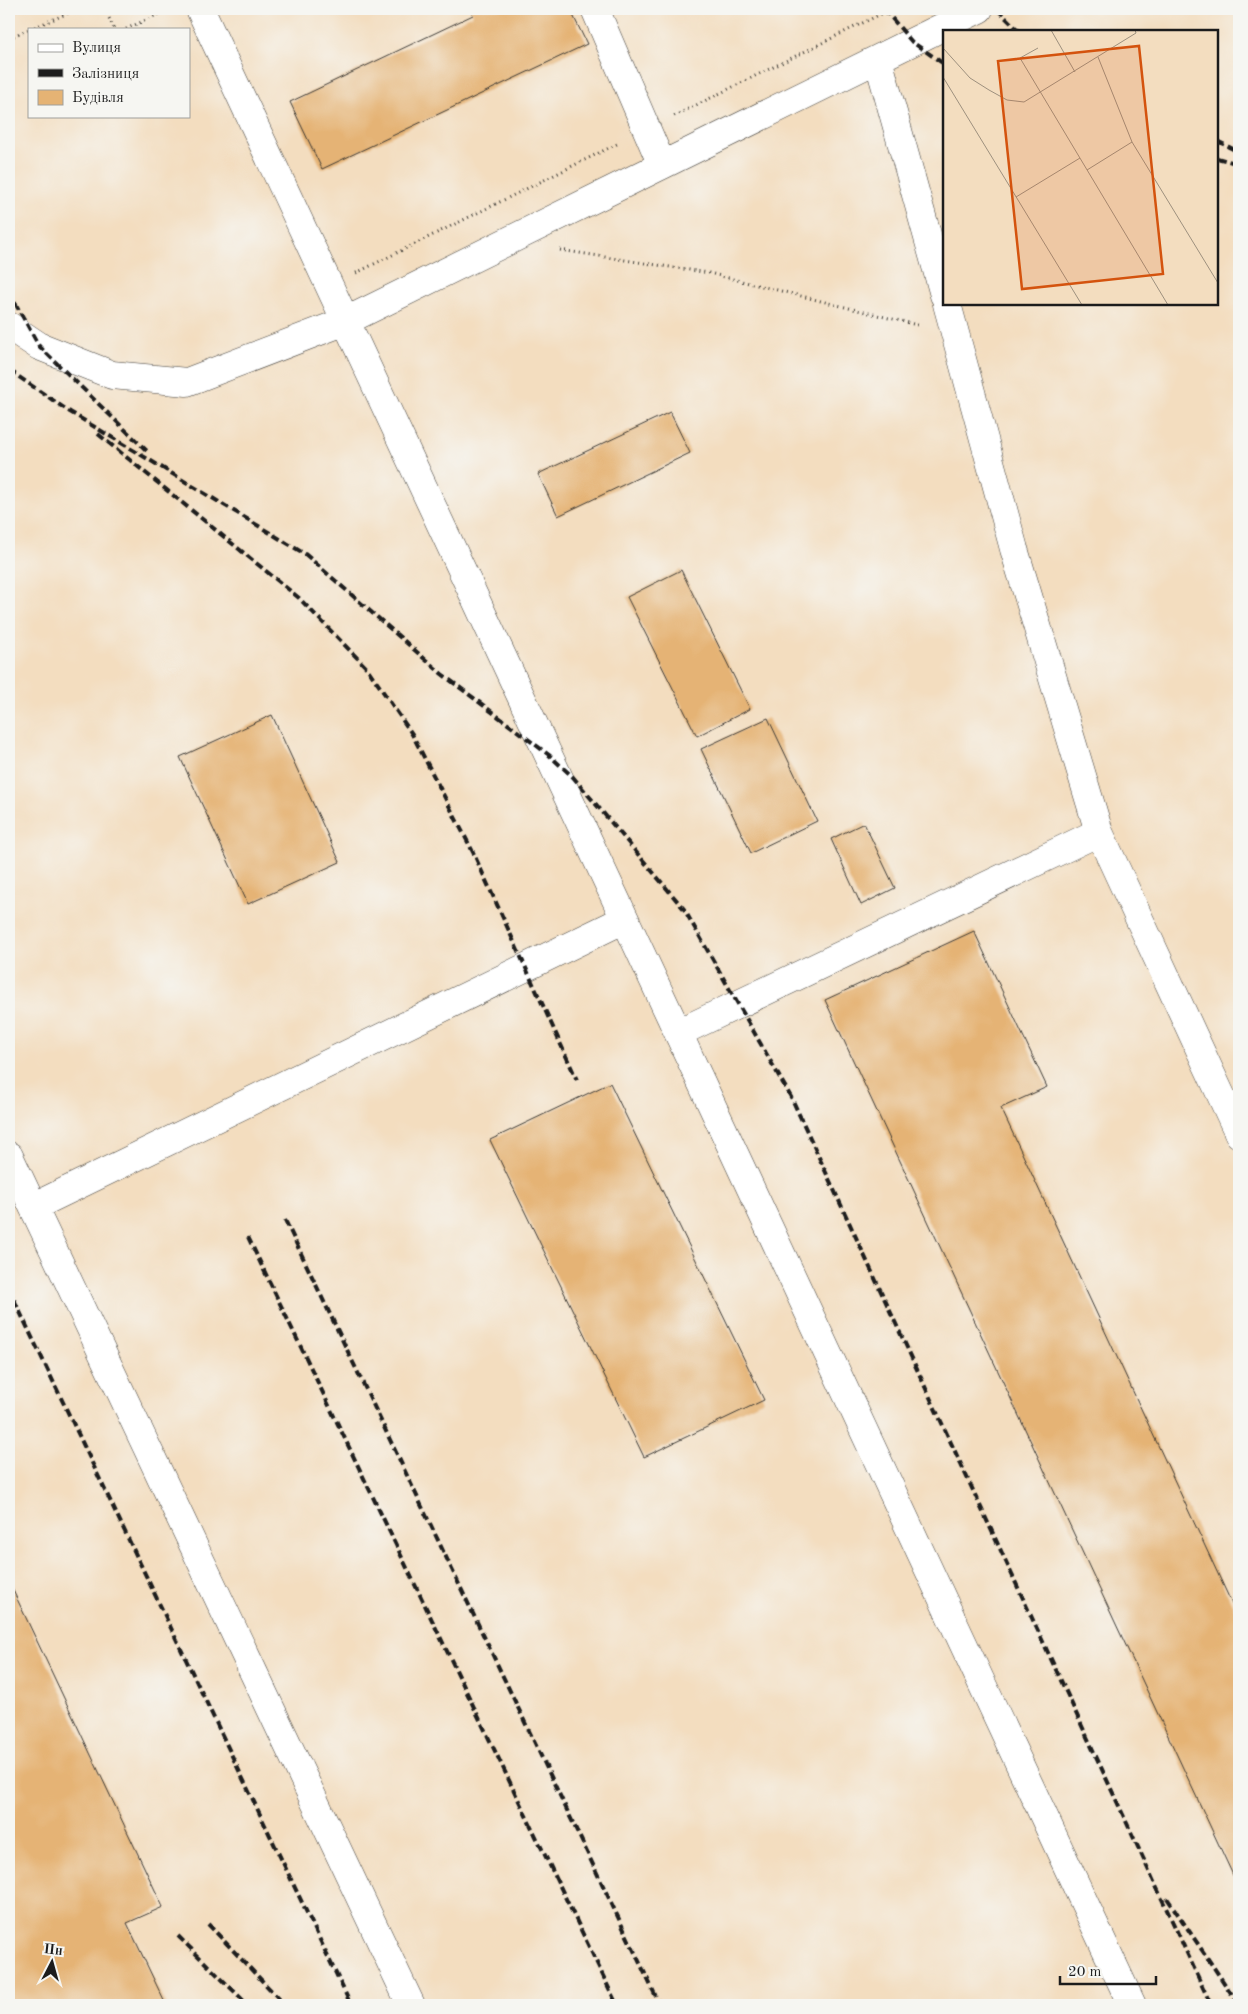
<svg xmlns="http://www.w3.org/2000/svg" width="1248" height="2014" font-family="'Old Standard TT',serif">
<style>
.building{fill:#e5b374}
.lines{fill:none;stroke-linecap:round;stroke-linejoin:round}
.minor-casing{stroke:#3c3934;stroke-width:29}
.path{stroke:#3c3934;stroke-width:3;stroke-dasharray:1 4;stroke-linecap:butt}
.minor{stroke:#fff;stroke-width:28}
.rail{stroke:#1c1c1c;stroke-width:4;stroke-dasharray:8 4;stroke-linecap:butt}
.inset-road{fill:none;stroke:#9d907e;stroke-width:1}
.view{fill:#d4530e;fill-opacity:0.15;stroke:#d4530e;stroke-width:2.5}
.inset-edge{fill:none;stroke:#1c1c1c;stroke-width:2.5}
</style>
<rect width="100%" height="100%" fill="#f6f6f2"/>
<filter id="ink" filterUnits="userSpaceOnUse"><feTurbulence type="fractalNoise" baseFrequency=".02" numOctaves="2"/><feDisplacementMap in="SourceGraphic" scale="10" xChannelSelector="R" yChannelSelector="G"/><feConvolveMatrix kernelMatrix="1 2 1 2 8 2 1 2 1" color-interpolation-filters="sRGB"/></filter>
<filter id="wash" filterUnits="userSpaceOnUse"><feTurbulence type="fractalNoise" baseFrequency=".0096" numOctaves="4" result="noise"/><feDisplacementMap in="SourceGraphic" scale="20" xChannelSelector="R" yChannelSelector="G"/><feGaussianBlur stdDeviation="1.12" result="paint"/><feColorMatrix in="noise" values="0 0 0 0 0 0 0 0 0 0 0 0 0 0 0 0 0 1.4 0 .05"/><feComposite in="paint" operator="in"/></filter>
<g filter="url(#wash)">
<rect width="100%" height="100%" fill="#f3ddbf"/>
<g id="blocks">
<path class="building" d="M470,9H570L587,44L322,169L290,102L473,15Z
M670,412L690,453L558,516L538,474Z
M681,570L750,709L697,736L627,597Z
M272,715L340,862L248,904L180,757Z
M768,718L817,821L751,853L701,749Z
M864,823L895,888L861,905L831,839Z
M974,931L1047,1087L1001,1108L1239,1619V1888L825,1000Z
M610,1083L764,1400L644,1457L490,1140Z
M9,1582L163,1907L127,1923L166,2005H9Z"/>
</g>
</g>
<g filter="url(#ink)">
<use href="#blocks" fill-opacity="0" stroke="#3c3934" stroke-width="1"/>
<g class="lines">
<g class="minor-casing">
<path id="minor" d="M200,9L1132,2005
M595,9L662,165
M878,59L944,295
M947,304L1014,549L1099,832L1239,1134
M9,326L39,346L112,375L187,382L346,321L979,9
M678,1033L1099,832
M9,1156L411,2005
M33,1207L625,919"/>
</g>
<path class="path" d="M105,9L114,29
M30,29L78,9
M126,29L170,9
M9,38L29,29
M674,116L891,9
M560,250L709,273L921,326
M356,273L619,143"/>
<use href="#minor" class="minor"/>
<path class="rail" d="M884,9L912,42L944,64
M997,9L1019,31
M1217,141L1239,152
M1217,158L1239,164
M9,292L39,346L148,452
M9,370L70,412L305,554L442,674L549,755L573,777L684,909L792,1099L1211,2005
M98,434L299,598L367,668L412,734L473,852L577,1080
M285,1220L660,2005
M248,1237L617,2005
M9,1289L351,2005
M1167,1898L1239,2005
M208,1924L285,2005
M178,1936L248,2005"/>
</g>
</g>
<g transform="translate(943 30)">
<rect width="275" height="275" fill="#f3ddbf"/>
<path class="inset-road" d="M108,0L132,42M0,18L27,48L46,60L64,70L81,72L193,3L192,0M95,18L77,28L225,275M155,27L189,112L275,253M0,47L139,275M144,140L189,112M73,167L137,128"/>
<path class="view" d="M196,16L220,244L79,259L55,31Z"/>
<rect width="275" height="275" class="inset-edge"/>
</g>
<rect width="1248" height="2014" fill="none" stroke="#f6f6f2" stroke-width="30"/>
<rect x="28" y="28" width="162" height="90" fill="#f6f6f2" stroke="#9f9f9c"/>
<rect x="38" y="44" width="25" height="8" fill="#ffffff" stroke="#9f9f9c"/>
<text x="72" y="52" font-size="15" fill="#1c1c1c">Вулиця</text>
<rect x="38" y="69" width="25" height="8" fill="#1c1c1c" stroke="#9f9f9c"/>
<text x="72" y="78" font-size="15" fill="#1c1c1c">Залізниця</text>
<rect x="38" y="90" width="25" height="15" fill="#e5b374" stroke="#9f9f9c"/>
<text x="72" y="102" font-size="15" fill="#1c1c1c">Будівля</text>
<g transform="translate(52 1962) rotate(6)" stroke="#f6f6f2" stroke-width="4" paint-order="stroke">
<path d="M0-4L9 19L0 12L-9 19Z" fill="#1c1c1c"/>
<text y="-8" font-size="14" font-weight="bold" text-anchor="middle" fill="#1c1c1c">Пн</text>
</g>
<path d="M1060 1976v8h96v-8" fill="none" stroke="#1c1c1c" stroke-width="2.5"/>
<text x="1068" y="1976" font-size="15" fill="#1c1c1c" stroke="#f6f6f2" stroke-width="4" paint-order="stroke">20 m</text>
</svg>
